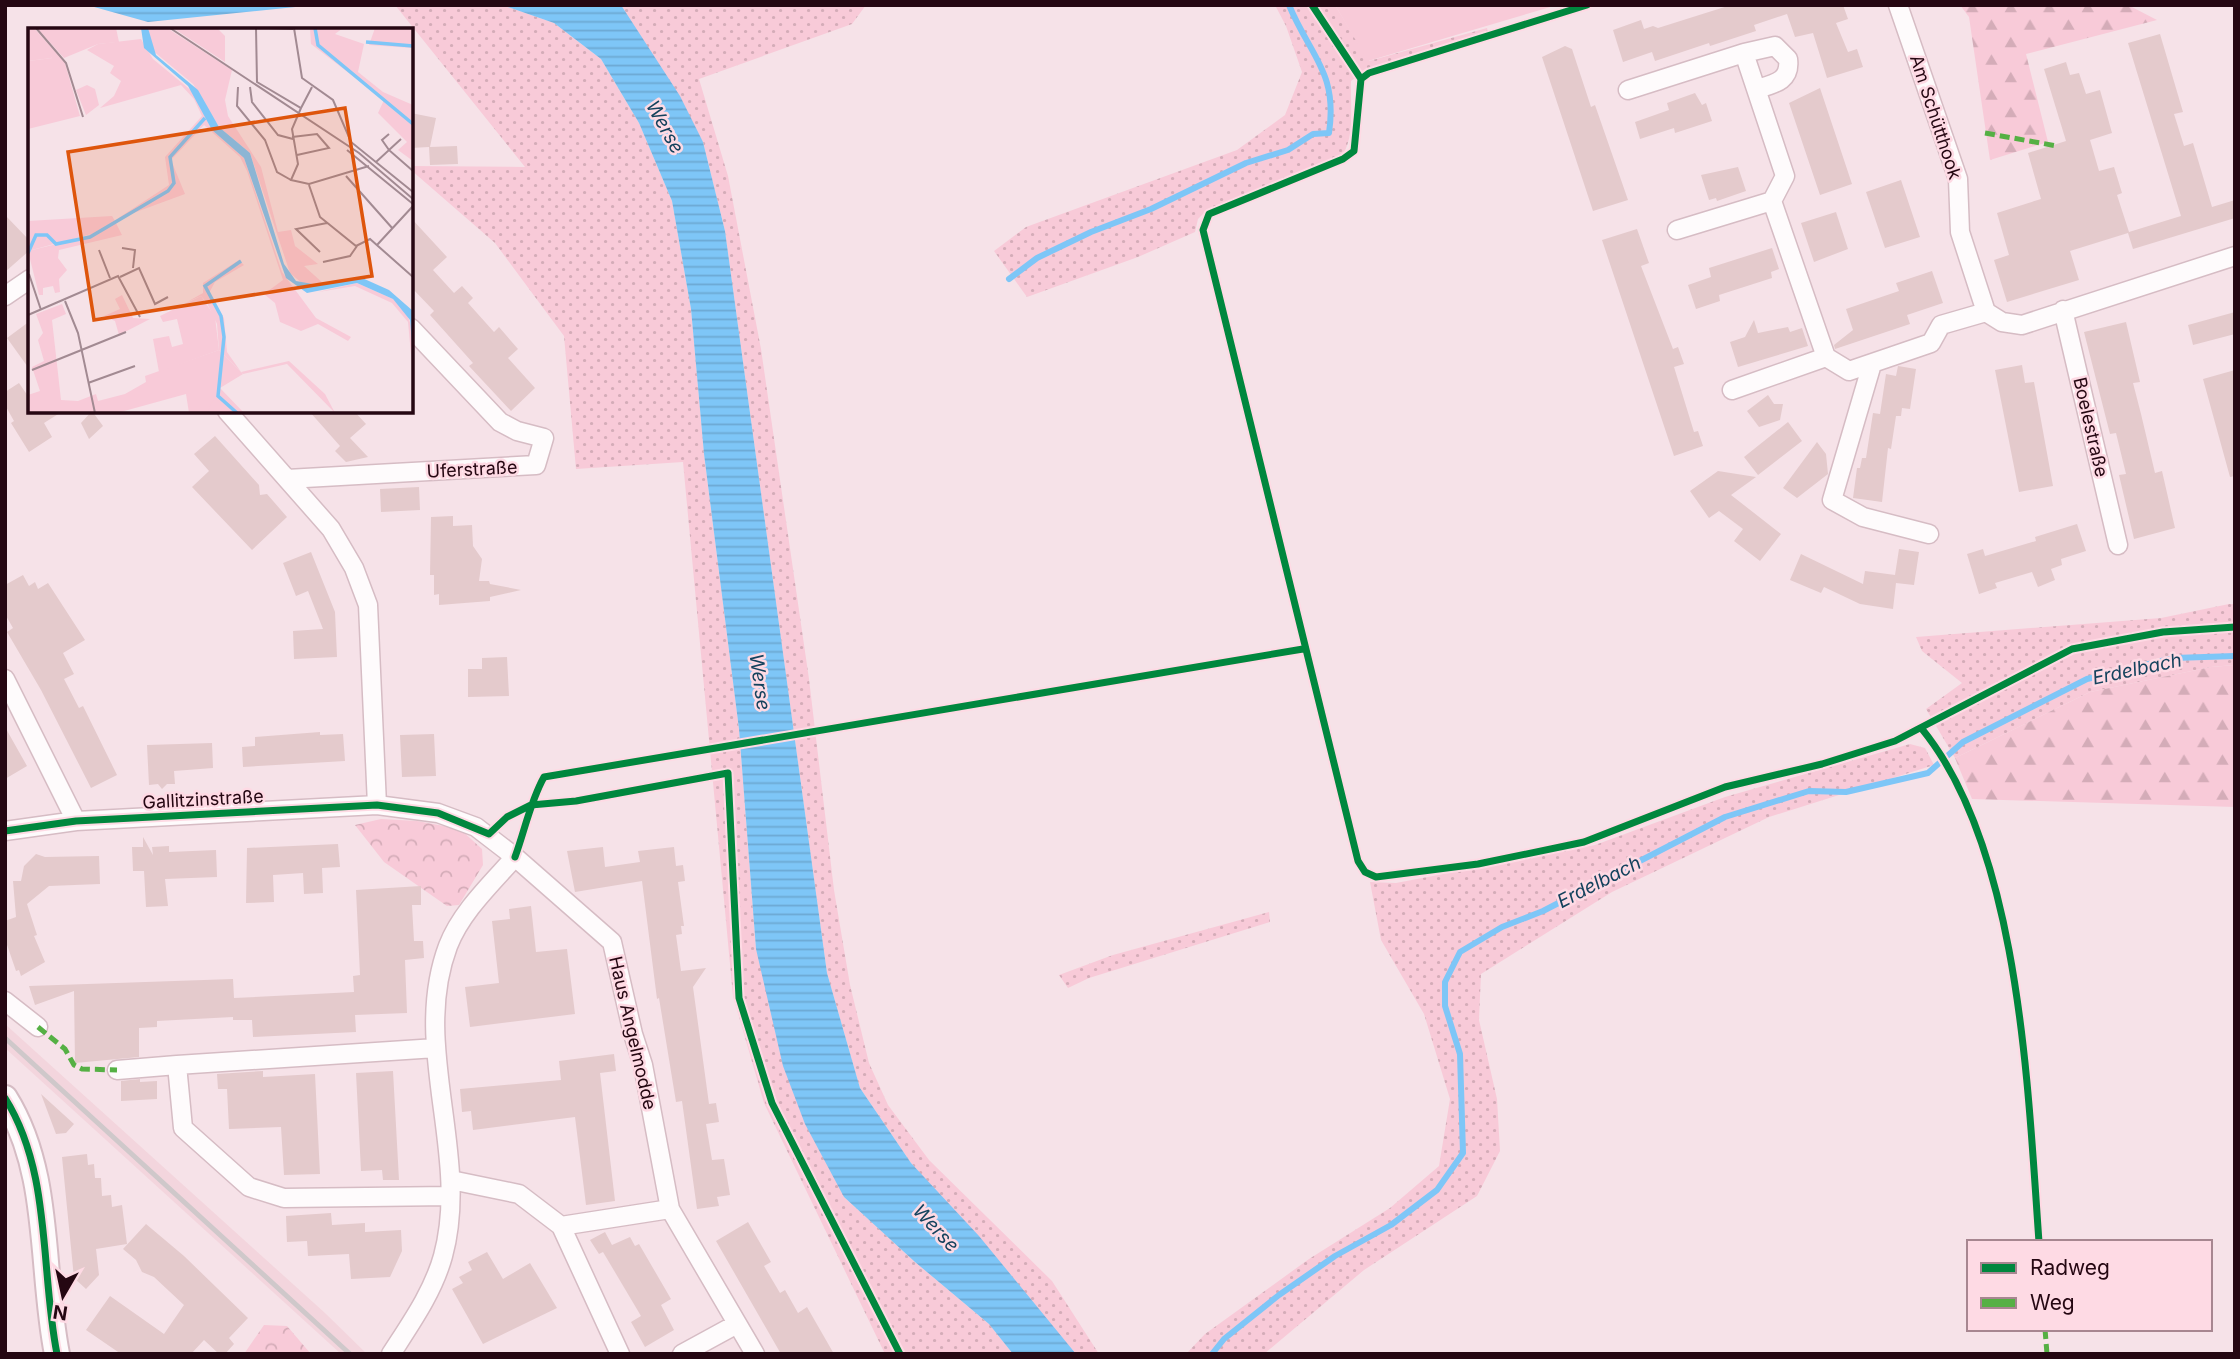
<svg xmlns="http://www.w3.org/2000/svg" width="2240" height="1359" font-family="Inter,sans-serif">
<style>
.built{fill:#f3d5dd}
.grass{fill:url(#grass-dots)}
.forest{fill:url(#forest-firs)}
.park{fill:url(#park-crowns)}
.pitch{fill:#f8cad8}
.water{fill:url(#water-rules)}
.pier{fill:#f6e2e8}
.lines{fill:none;stroke-linecap:round;stroke-linejoin:round}
.stream{stroke:#7ec6f7;stroke-width:6}
.building{fill:#e4cacc}
.street-casing{stroke:#d6bcc4;stroke-width:21}
.secondary-casing{stroke:#d6bcc4;stroke-width:28}
.street{stroke:#fefbfc;stroke-width:18}
.secondary{stroke:#fefbfc;stroke-width:24}
.rail{stroke:#cfc8ca;stroke-width:5}
.quiet{stroke:#55b044;stroke-width:5;stroke-dasharray:10 5;stroke-linecap:butt}
.cycleway-casing{stroke:#fedae4;stroke-width:11}
.cycleway{stroke:#00873e;stroke-width:7}
.labels{text-anchor:middle;dominant-baseline:central;stroke-width:5;stroke-linejoin:round;paint-order:stroke}
.street-label{font-size:18px;fill:#250712;stroke:#fedae4}
.water-label{font-size:19px;font-style:italic;fill:#14425d;stroke:#fedae4}
.inset-river{fill:none;stroke:#7ec6f7;stroke-width:3.5}
.inset-road{fill:none;stroke:#a28a92;stroke-width:2}
.view{fill:#de550c;fill-opacity:0.15;stroke:#de550c;stroke-width:3.5}
.inset-edge{fill:none;stroke:#250712;stroke-width:3.5}
</style>
<defs>
<pattern id="grass-dots" width="8" height="8" patternUnits="userSpaceOnUse" patternTransform="scale(1.75)"><rect width="8" height="8" fill="#f8cad8"/><path d="M2 2h.1M6 6h.1" fill="none" stroke="#d4acb8" stroke-width="1.8" stroke-linecap="round"/></pattern>
<pattern id="forest-firs" width="22" height="20" patternUnits="userSpaceOnUse" patternTransform="scale(1.75)"><rect width="22" height="20" fill="#f8cad8"/><path d="M5 1l3.5 6h-7zM16 11l3.5 6h-7z" fill="#d4acb8"/></pattern>
<pattern id="park-crowns" width="20" height="18" patternUnits="userSpaceOnUse" patternTransform="scale(1.75)"><rect width="20" height="18" fill="#f8cad8"/><path d="M2 6a3 3 0 1 1 6 0M12 15a3 3 0 1 1 6 0" fill="none" stroke="#d4acb8"/></pattern>
<pattern id="water-rules" width="6" height="5" patternUnits="userSpaceOnUse" patternTransform="scale(1.75)"><rect width="6" height="5" fill="#7ec6f7"/><path d="M0 2.5h6" fill="none" stroke="#6da9d3"/></pattern>
</defs>
<rect width="100%" height="100%" fill="#f6e2e8"/>
<path class="built" d="M5,1024L325,1313L367,1354H341L5,1048Z"/>
<path class="grass" d="M395,5H502L554,23L601,59L639,123L672,201L691,309L704,454L739,729L756,949L844,1197L915,1262L989,1324L1013,1354H885L764,1103L733,996L683,462L576,469L564,336L495,243L411,170V166L525,167Z
M621,5H866L852,24L699,79L728,176L761,349L809,679L834,890L850,985L869,1063L888,1105L929,1160L1052,1281L1099,1354H1076L911,1163L860,1088L827,973L725,231L703,142Z
M1275,5H1335L1369,61L1487,28L1488,32L1364,71L1351,81C1350,104 1356,140 1340,158L1206,211L1198,219L1195,232L1138,257L1027,297L994,251L1026,227L1237,150L1285,115L1302,72L1286,26Z
M2229,604H2235V665L2211,667L2090,692L1955,758L1926,709L1962,683L1922,651L1916,637L2161,618Z
M1910,744L1925,748L1934,765L1769,817L1612,892L1481,974L1479,1020L1497,1099L1500,1151L1477,1196L1364,1270L1264,1354H1186L1205,1334L1309,1259L1390,1208L1439,1166L1450,1099L1424,1014L1381,940L1370,882L1396,883L1595,845L1725,797Z
M1269,912L1270,922L1089,978L1068,988L1059,975L1113,955Z"/>
<path class="forest" d="M1960,5H2128L2157,20L2026,54L2048,142L1990,160L1969,17Z
M2235,665V807L1972,799L1955,758L2090,692L2211,667Z"/>
<path class="park" d="M381,819L417,821L460,829L482,849L483,865L459,905L447,906L384,862L355,825Z
M264,1325L287,1326L311,1354H244Z"/>
<path class="pitch" d="M1335,5H1557L1368,61Z"/>
<path class="water" d="M87,5H315L148,22Z
M502,5H621L680,96L703,142L725,231L827,973L860,1088L911,1163L979,1236L1076,1354H1013L989,1324L915,1262L844,1197L805,1124L783,1066L756,949L739,729L704,454L691,309L672,201L639,123L601,59L554,23Z"/>
<path class="pier" d="M796,731L797,738L737,748V740Z"/>
<g class="lines">
<path class="stream" d="M1009,279L1037,258L1091,232L1151,209L1246,163L1288,150L1313,134L1329,133C1338,72 1310,56 1289,5
M1212,1354L1224,1339L1279,1295L1335,1256L1391,1225L1437,1190L1463,1153L1460,1054L1445,1006V982L1460,952L1502,927L1543,911L1725,817L1809,791L1846,792L1928,773L1963,742L2087,679L2174,658L2235,656"/>
</g>
<path class="building" d="M1731,5H1843L1848,19L1836,23L1848,52L1857,49L1863,67L1827,78L1813,33L1795,37L1787,14L1754,25L1756,31L1710,46L1709,43L1655,61L1652,52L1623,62L1613,30L1641,20L1644,29L1653,26L1658,28Z
M2160,34L2183,112L2174,114L2184,146L2193,143L2212,207L2235,200V218L2133,249L2128,233L2070,251L2079,280L2007,302L1994,260L2009,255L1997,213L2041,199L2028,153L2066,141L2044,69L2066,62L2070,75L2079,73L2086,94L2100,90L2112,133L2090,140L2099,171L2114,167L2122,193L2117,195L2129,232L2181,216L2128,43Z
M1565,46L1572,49L1591,107L1595,105L1628,200L1593,211L1542,57Z
M1820,88L1852,184L1820,195L1789,103Z
M1695,93L1702,105L1706,103L1712,121L1675,133L1674,128L1640,139L1635,122L1669,110L1667,103Z
M411,113L436,118L430,147L457,146L458,164L430,165L429,147L411,148Z
M1738,167L1746,191L1717,201L1716,198L1709,200L1701,175Z
M1901,180L1920,237L1885,248L1866,192Z
M1836,212L1848,249L1814,262L1801,223Z
M5,215L30,241V250L5,272Z
M411,218L447,257L433,270L454,293L462,286L473,298L468,303L494,332L499,327L518,349L508,358L535,388L511,411L469,366L473,363L430,315L434,311L411,287Z
M1637,229L1649,263L1641,266L1673,349L1678,347L1684,364L1674,367L1694,432L1698,431L1703,446L1674,456L1602,240Z
M1772,248L1779,269L1771,272L1772,278L1719,295L1720,301L1696,309L1688,285L1711,277L1709,268Z
M1932,271L1943,303L1907,315L1910,324L1835,349L1834,345L1853,330L1846,309L1899,291L1896,283Z
M2235,312V334L2193,345L2188,325Z
M1754,320L1758,333L1788,327L1790,332L1802,328L1808,346L1738,367L1730,342L1745,337Z
M30,321V370L7,338Z
M2126,322L2140,382L2133,383L2141,414L2155,473L2162,471L2175,528L2134,539L2119,475L2126,474L2116,433L2110,434L2084,332Z
M2022,365L2025,383L2034,382L2053,486L2019,492L1995,370Z
M1898,366L1916,369L1910,409L1902,408L1901,416H1896L1891,449L1888,448L1882,502L1853,498L1857,468H1860L1862,458H1866L1873,413L1880,414L1886,374L1896,376Z
M2235,370V476L2230,477L2203,379Z
M19,383L30,399V411H63L44,423L52,437L29,452L11,423L14,421L5,405V392Z
M1768,395L1774,404H1783L1780,420L1759,427L1747,411Z
M92,411L103,426L89,439L81,423Z
M309,411H354L366,424L350,438L368,457L346,462L335,451L340,446Z
M1788,422L1802,441L1758,475L1744,457Z
M215,436L259,485L260,495L267,494L287,517L252,550L192,487L209,471L194,454Z
M1817,442L1826,454L1828,474L1797,498L1783,488Z
M1718,471L1756,477L1731,495L1781,534L1760,561L1734,541L1743,529L1719,511L1709,518L1690,491Z
M419,487L420,510L381,512L380,489Z
M453,516V526L472,525L473,546L482,559L479,581H489L490,584L521,590L490,597V601L439,605V594L434,595V575H430L431,517Z
M2077,524L2086,551L2061,559L2062,565L2051,569L2055,580L2038,587L2032,572L1995,583L1997,588L1979,594L1967,554L1983,549L1985,556L2036,541L2035,537Z
M1899,549L1919,552L1914,585L1896,583L1893,609L1860,604L1824,587L1821,593L1790,580L1801,554L1863,584L1865,571L1895,575Z
M311,552L335,612L337,657L294,659L293,631L323,629L308,591L296,596L283,563Z
M23,575L29,586L35,582L38,589L48,583L85,640L63,653L74,674L64,679L79,708L83,706L117,775L91,788L41,690L7,632L13,628L5,614V585Z
M507,657L509,696L468,697V669H482V658Z
M5,727L27,766L5,779Z
M320,732V735L343,734L345,761L243,767L242,747L255,746V737Z
M434,734L436,776L402,777L400,735Z
M212,743L213,768L174,771L175,784H167L162,789L158,784L149,785L147,745Z
M143,837L153,855L152,847L169,846V852L216,850L217,877L165,879L168,906L146,907L144,871H133L132,847H143Z
M338,844L340,867L322,868L323,893L304,894L303,873L273,875L274,902L246,903L247,848Z
M603,847L605,867L640,862L638,851L674,847L676,866L683,865L685,881L678,882L684,926H681L682,934L676,935L681,971L706,968L693,987L709,1104L716,1103L719,1122L706,1124L712,1160L724,1159L730,1195L717,1197L719,1206L697,1209L682,1101L676,1102L659,998L657,999L642,881L575,892L567,851Z
M36,854L45,857L99,856L100,884L49,886L27,904L37,935L34,936L45,962L21,976L19,970L16,971L5,939V921L16,917L13,881H21L24,866Z
M421,886V905H412L414,941H423L424,958L405,960L407,1013L355,1015L356,1032L253,1037L252,1020H233V1017L157,1021V1027L139,1028V1057L75,1063L74,991L35,1005L29,986L233,979L234,998L354,992L353,976L360,975L356,890Z
M531,906L536,952L567,949L575,1014L470,1027L465,987L499,983L492,921L510,919L509,909Z
M614,1054L616,1071L600,1073L615,1201L586,1205L575,1117L473,1130L471,1111L462,1112L460,1089L561,1080L559,1061Z
M263,1071V1077L315,1074L320,1174L284,1175L281,1127L229,1129L227,1089H218L217,1074Z
M393,1071L399,1180H383L382,1170L361,1171L356,1073Z
M140,1079V1082L157,1081V1099L121,1101V1081Z
M41,1094L74,1124L66,1133L56,1134Z
M87,1154L88,1165L94,1164L95,1178H101L102,1196L111,1195L112,1207L122,1205L127,1244L96,1249L99,1275L86,1289L74,1278L62,1157Z
M331,1213L332,1225L365,1223V1232L401,1230L402,1251L390,1277L351,1279L349,1254L308,1256L307,1241L287,1242L286,1216Z
M748,1222L771,1262L764,1266L780,1293L785,1290L798,1313L807,1307L834,1354H781L716,1241Z
M146,1224L184,1256L248,1318L229,1338L234,1344L225,1354H219L204,1340L191,1354H121L86,1330L110,1296L164,1334L184,1305L154,1277L142,1272L136,1260L123,1249Z
M605,1232L612,1245L630,1237L635,1246L639,1244L671,1299L661,1305L674,1330L645,1347L631,1322L641,1316L603,1252L599,1254L590,1240Z
M487,1252L503,1279L530,1263L557,1308L483,1344L452,1289L463,1283L459,1277L472,1270L468,1262Z"/>
<g class="lines">
<g class="street-casing">
<path id="street" d="M1898,5L1958,179L1960,232L1986,312L2002,322L2022,325L2235,256
M1744,53L1775,46L1788,59C1791,81 1774,84 1757,89
M1628,90L1744,53L1785,176L1772,201L1826,357L1849,371L1931,343L1941,325L1986,312
M1677,230L1772,201
M5,296L30,279
M2063,310L2118,545
M1872,364L1832,500L1863,517L1929,534
M1732,390L1826,357
M227,411L331,529L354,568L368,605L377,805
M287,479L536,465L544,438L517,431L500,422L411,328
M5,679L76,821
M5,831L76,821L377,805L438,813L476,827L515,857C491,884 461,912 448,946C410,1047 471,1153 443,1256C433,1292 411,1323 391,1354
M515,857L612,942L633,1034L643,1065L670,1209L755,1354
M5,1001L38,1027
M436,1048L177,1065L183,1128L249,1187L284,1198L450,1196
M117,1070L177,1065
M451,1180L519,1194L561,1226L620,1354
M561,1226L670,1209
M682,1354L737,1324"/>
</g>
<g class="secondary-casing">
<path id="secondary" d="M5,1098C52,1173 40,1269 57,1354"/>
</g>
<use href="#street" class="street"/>
<use href="#secondary" class="secondary"/>
<path class="rail" d="M5,1038L350,1354"/>
<path class="quiet" d="M1985,133L2057,146
M38,1027L65,1049L74,1065L82,1069L117,1070
M2045,1329L2047,1354"/>
<g class="cycleway-casing">
<path id="cycleway" d="M1312,5L1361,79L1354,151L1343,159L1209,214L1203,230L1358,861L1365,872L1376,877L1478,864L1584,842L1725,787L1822,764L1895,741L2072,649L2163,632L2235,627
M1361,79L1369,73L1587,5
M1922,729C2020,849 2028,1090 2039,1242
M5,831L76,821L377,805L438,813L489,834L507,817L531,805L576,801L728,773L739,998L772,1103L900,1354
M515,857C525,830 530,802 544,777L1303,649
M5,1098C52,1173 40,1269 57,1354"/>
</g>
<use href="#cycleway" class="cycleway"/>
</g>
<g class="labels">
<g class="street-label">
<text transform="translate(1936 117) rotate(72)">Am Schütthook</text>
<text transform="translate(2091 427) rotate(77)">Boelestraße</text>
<text transform="translate(472 469) rotate(-3)">Uferstraße</text>
<text transform="translate(203 799) rotate(-3)">Gallitzinstraße</text>
<text transform="translate(633 1033) rotate(77)">Haus Angelmodde</text>
</g>
<g class="water-label">
<text transform="translate(665 127) rotate(61)">Werse</text>
<text transform="translate(2137 669) rotate(-12)">Erdelbach</text>
<text transform="translate(760 682) rotate(82)">Werse</text>
<text transform="translate(1599 882) rotate(-27)">Erdelbach</text>
<text transform="translate(936 1228) rotate(47)">Werse</text>
</g>
</g>
<g transform="translate(28 28)">
<rect width="385" height="385" fill="#f6e2e8"/>
<path d="M0,0H6L37,35L52,88L0,101V33L24,30L0,9ZM120,0H139L204,42L197,72L200,88L233,139L250,204L263,202L267,218L290,236L276,238L296,256H275L262,245L222,125L191,99L165,56L124,22ZM145,0H189L197,8V34ZM282,0H315L307,6L336,16L330,44L355,64L385,77V133L370,122L379,114L350,85L356,72L283,16ZM347,0H385V20L341,17ZM113,11L125,31L165,64L184,102L216,130L254,244L288,290L323,309L320,313L290,296L273,303L252,294L247,275L236,266L255,252L219,143L212,129L176,97L143,132L157,166L89,191L141,157L137,129L174,88L166,71L153,57L72,80L86,68L93,53L82,45L86,38L59,22L70,16ZM87,193L94,207L31,222L30,230L39,242L31,251L32,264L27,265L25,258L15,260V267H11L0,223L57,209ZM211,232L216,237L187,254L181,265L196,290L199,324L213,344L261,333L297,366L307,385L259,336L215,346L191,322L189,296L179,275L173,268L159,274L175,265V255ZM329,255L365,271L379,286L384,300L385,348L380,294L364,275L327,258L290,264Z" fill="#f8cad8"/>
<path d="M0,9L11,14L24,30L0,33ZM84,188L87,193L71,204L0,223V193ZM94,267L105,290L122,291L91,307L87,293L76,288L92,281L87,271ZM34,276L38,286L24,292L33,372L50,373L68,366L70,373L97,366L118,354L117,348L191,322L215,346L192,360L216,385H161L158,366L89,385H0V367L12,363L4,339L16,333L10,312L15,305L8,286Z" fill="#f8cad8"/>
<path d="M9,0H88L91,14L70,16L36,30Z" fill="#f8cad8"/>
<path d="M189,364L192,369L210,385H179Z" fill="#f8cad8"/>
<path d="M59,57L67,61L71,77L58,87L48,62ZM173,268L187,289L191,322L131,344L125,311L141,308L144,319L155,316L149,291L135,294L132,288Z" fill="#f8cad8"/>
<path d="M113,0H120L128,27L170,62L191,99L222,125L256,236L268,253L290,257L332,249L361,262L385,283V326L382,292L365,271L329,255L279,265L258,250L216,130L184,102L160,58L116,20Z" fill="#7ec6f7"/>
<path class="inset-river" d="M287,0L290,17L385,96M338,14L385,18M0,225L8,207H19L28,216L62,209L140,163L146,155L142,129L177,90M209,385L190,368L196,309L193,288L177,258L213,233"/>
<path class="inset-road" d="M8,0L38,35L55,89M142,0L331,125L385,171M228,0L229,54L273,80L284,59M240,0L265,1M266,0L274,50L305,72L323,114L385,164M210,59L209,78L237,112L249,144L263,152M222,59L224,74L250,107L265,111M273,80L264,101L270,136L263,152L281,156L341,138M361,106L354,112L361,122L373,111M264,109L289,106L301,120L269,127M319,122L385,176M348,134L361,122L385,143M318,148L365,201M281,157L292,189L328,218L342,211L385,249M349,217L385,178M94,220L107,222L105,240M71,222L82,250M292,224L268,201L299,195M295,234L322,228L329,218M1,246L13,282M92,249L111,240L127,276L140,269M37,273L50,305L67,385M0,287L90,248L112,289M4,342L98,304M60,355L107,338"/>
<path class="view" d="M317,80L344,248L66,292L40,124Z"/>
<rect width="385" height="385" class="inset-edge"/>
</g>
<rect width="2240" height="1359" fill="none" stroke="#250712" stroke-width="14"/>
<rect x="1967" y="1240" width="245" height="91" fill="#fedae4" stroke="#a78690" stroke-width="2"/>
<rect x="1981" y="1263" width="35" height="10" fill="#00873e" stroke="#a78690" stroke-width="2"/>
<text x="2030" y="1275" font-size="21" fill="#250712">Radweg</text>
<rect x="1981" y="1298" width="35" height="10" fill="#55b044" stroke="#a78690" stroke-width="2"/>
<text x="2030" y="1310" font-size="21" fill="#250712">Weg</text>
<g transform="translate(63 1296) rotate(189)" stroke="#fedae4" stroke-width="5" paint-order="stroke">
<path d="M0-5L12 26L0 18L-12 26Z" fill="#250712"/>
<text y="-10" font-size="19" font-weight="bold" text-anchor="middle" fill="#250712">N</text>
</g>
</svg>
